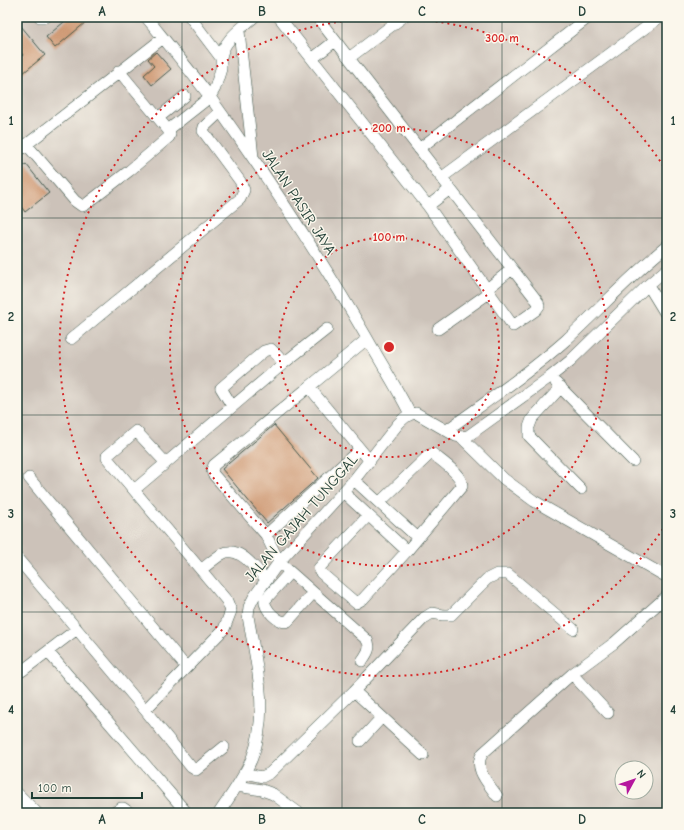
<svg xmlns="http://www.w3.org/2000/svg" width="684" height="830" font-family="'Comic Neue',sans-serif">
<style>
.industrial{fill:#ccc2b9;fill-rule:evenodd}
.building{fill:#cf9a75}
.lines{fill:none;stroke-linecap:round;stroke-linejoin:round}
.minor-casing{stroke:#3f5549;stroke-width:12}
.minor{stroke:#fff;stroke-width:11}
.grid{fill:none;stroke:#1f3d34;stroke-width:1;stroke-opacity:0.55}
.ring{fill:none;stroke:#d62828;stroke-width:2;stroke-dasharray:2 4}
.labels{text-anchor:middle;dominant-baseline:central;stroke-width:3;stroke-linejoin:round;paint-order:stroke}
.street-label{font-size:15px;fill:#1f3d34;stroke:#fbf7ec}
.centre{fill:#d62828;stroke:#fbf7ec;stroke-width:2}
.ring-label{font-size:12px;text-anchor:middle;font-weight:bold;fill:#d62828;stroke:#fbf7ec;stroke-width:3;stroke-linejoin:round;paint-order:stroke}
.neatline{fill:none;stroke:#1f3d34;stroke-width:1.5}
.grid-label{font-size:13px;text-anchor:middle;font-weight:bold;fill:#1f3d34}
</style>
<rect width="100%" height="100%" fill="#fbf7ec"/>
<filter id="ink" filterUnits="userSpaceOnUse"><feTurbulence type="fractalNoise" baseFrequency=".025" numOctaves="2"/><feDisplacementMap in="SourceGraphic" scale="8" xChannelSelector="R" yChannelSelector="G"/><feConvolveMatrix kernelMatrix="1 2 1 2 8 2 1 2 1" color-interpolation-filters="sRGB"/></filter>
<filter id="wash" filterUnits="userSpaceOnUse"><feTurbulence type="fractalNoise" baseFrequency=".012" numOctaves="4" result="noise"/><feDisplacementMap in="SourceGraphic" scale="16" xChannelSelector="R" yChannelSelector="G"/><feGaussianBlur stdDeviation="0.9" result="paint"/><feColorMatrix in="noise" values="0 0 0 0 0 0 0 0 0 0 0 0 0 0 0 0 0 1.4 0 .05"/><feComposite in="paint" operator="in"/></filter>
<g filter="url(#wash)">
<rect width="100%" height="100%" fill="#f3dfc3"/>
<path class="industrial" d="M17,17H667V813H17ZM622,768H646V792H622Z"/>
<g id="blocks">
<path class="building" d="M70,17H92L55,48L46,37Z
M21,26L45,55L17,78V61L23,55L17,48V29Z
M156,52L171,69L152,85L144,75L154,66L148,59Z
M26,164L49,193L25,212L17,201V171Z
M274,425L318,478L267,523L222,469Z"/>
</g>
</g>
<g filter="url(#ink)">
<use href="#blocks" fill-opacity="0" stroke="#3f5549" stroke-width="1"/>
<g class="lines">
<g class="minor-casing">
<path id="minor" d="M40,17H46
M146,17C168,44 190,70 210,97C266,175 319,255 367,338C381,363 397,388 410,414
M279,17L428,206L513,326L536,310L539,306L538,302L317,17
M239,31L253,157
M221,58C223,40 242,28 254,17
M349,58L403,17
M312,59L335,41
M119,71L168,130L210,97L215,88L221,69V58L190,17
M158,118L185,96
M26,144L75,201L82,206L85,205L129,171L169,137L170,134L168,130
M419,149L589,17
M17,152L163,38
M441,178L660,17
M428,206L450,189
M648,285L667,316
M487,289L512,269
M438,329L489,293
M71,339L240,199L244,190L240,181L203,131L204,127L220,112
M367,339L309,387L370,461
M556,383L633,461
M309,387L214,465L212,470L213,474L266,535L279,562L367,640C372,648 366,655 362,661
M561,387L532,419L529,427V436L581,489
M232,406L221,388L264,351L271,349L284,363
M447,430C487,401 529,373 566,340C600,309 631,275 667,246
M461,437L504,479L534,501L667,577
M29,478L186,667
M354,480L418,538
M134,490L284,363L327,329
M343,492L407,551
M368,516L319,568L321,573L356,603L363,599L407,551L462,486C462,474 441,461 433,454L429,455L380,502
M266,535L360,449
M17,558L145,710L191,767L196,770L224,747
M202,569C209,564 215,558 222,554C239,544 256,570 267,580
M290,572L265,600C263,608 279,625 288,621L313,593
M17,606V602
M48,652L187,813
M22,671L77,629
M572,674L608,713
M354,691L423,755
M145,710L224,629L231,611L227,601L107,458V456L136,431L165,462
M360,741L382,717
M244,773L262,777L270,773L354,691L424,618L432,613L443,615H451L487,579L497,574H508L573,629
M237,786L262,790L273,794L299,813
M17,793L37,813
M497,796C489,784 472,768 483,753L572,674L614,643L667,596
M17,807L22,813
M114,813L121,808H123L130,813
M219,813C230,796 244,778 252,758C270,711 256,664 248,616L249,607L254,597L279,562L354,480L398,424C404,418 408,414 416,413L456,436L461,437L468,436L550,377L570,361L648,285L667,269"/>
</g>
<use href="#minor" class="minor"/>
</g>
</g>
<path class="grid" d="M182,17V813M342,17V813M502,17V813M17,218H667M17,415H667M17,612H667"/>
<g class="ring">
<circle cx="389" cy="347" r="110"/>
<circle cx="389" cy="347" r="219"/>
<path d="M666 524A329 329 0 1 1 666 170"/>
</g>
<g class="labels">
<g class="street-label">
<text transform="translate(299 202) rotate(57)">JALAN PASIR JAYA</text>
<text transform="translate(301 518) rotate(-49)">JALAN GAJAH TUNGGAL</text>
</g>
</g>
<circle cx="389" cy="347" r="6" class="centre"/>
<g class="ring-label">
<text x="502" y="42">300 m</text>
<text x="389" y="132">200 m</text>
<text x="389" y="241">100 m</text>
</g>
<rect width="684" height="830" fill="none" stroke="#fbf7ec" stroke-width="44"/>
<g transform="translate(634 780) rotate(50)"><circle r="19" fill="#fbf7ec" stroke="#a3ada2"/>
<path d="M0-3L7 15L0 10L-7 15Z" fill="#b5179e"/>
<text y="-6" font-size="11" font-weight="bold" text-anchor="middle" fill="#1f3d34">N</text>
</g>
<path d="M32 792v6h110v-6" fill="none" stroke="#1f3d34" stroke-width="2"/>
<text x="38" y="792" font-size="12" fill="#1f3d34" stroke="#fbf7ec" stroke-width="3" paint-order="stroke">100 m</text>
<rect x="22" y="22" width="640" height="786" class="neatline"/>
<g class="grid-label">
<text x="102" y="16">A</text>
<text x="262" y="16">B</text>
<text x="422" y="16">C</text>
<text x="582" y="16">D</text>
<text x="11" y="125">1</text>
<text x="673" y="125">1</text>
<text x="11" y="321">2</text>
<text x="673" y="321">2</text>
<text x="11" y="518">3</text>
<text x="673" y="518">3</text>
<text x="11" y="714">4</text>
<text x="673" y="714">4</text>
<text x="102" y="824">A</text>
<text x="262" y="824">B</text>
<text x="422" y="824">C</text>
<text x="582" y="824">D</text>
</g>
</svg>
